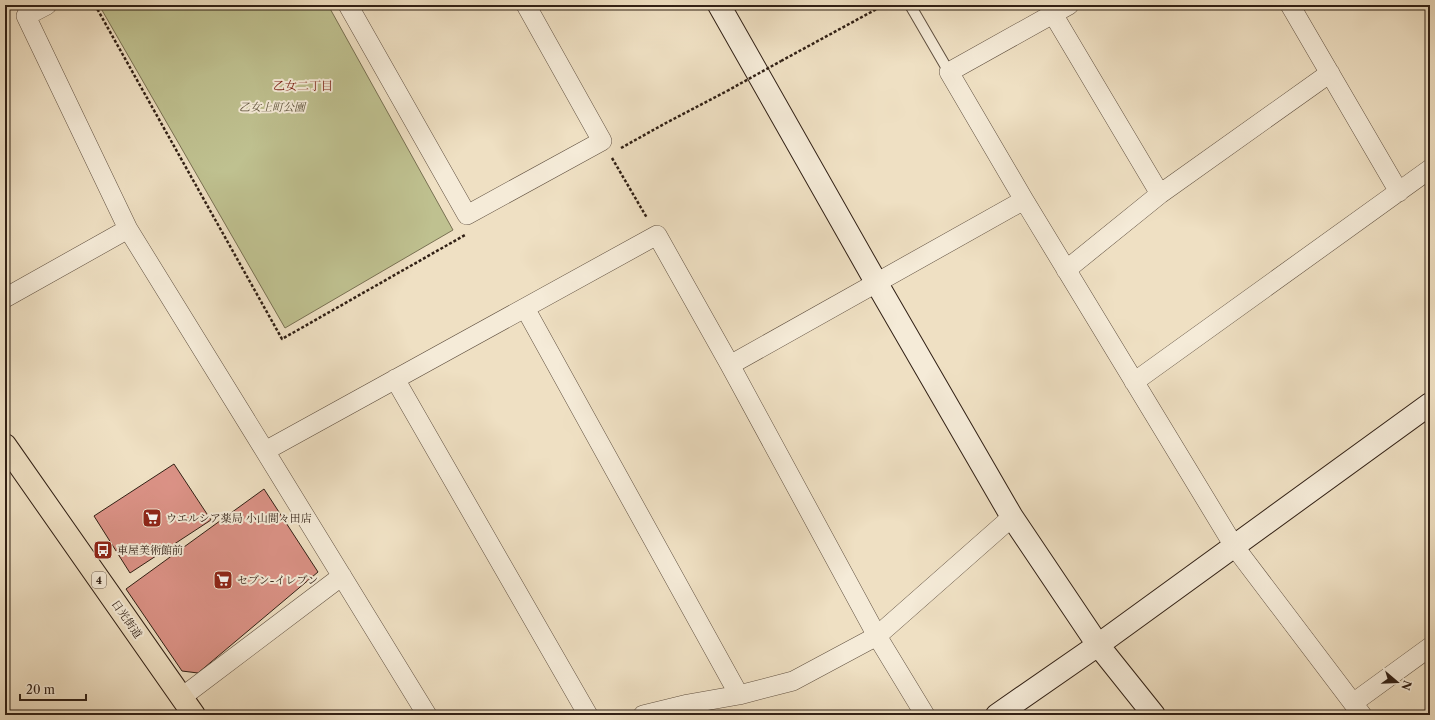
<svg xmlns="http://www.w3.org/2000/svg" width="1435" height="720" font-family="'Libre Caslon Text','Noto Serif JP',serif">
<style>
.green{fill:#bfc190;stroke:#787052}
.building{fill:#db9286;stroke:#312015}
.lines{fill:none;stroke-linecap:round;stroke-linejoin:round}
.lane-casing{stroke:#605040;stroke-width:12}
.street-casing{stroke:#605040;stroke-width:20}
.secondary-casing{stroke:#312015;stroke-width:24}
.highway-casing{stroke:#312015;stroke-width:24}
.path{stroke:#312015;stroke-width:2.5;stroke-dasharray:3 2;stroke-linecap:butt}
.lane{stroke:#f5ebd8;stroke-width:10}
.street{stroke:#f5ebd8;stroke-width:19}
.secondary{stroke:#f5ebd8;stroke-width:22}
.highway{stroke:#efe0c3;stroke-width:22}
.path-bridge{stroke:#312015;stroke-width:2.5;stroke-dasharray:3 2;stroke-linecap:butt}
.labels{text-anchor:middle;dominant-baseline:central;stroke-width:4;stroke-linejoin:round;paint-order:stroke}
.shield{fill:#f5ebd8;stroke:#6c5d50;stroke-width:1}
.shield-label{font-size:10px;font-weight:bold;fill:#312015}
.park-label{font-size:11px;font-style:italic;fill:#5c503a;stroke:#f5ebd8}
.poi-label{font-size:11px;fill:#312015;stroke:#f5ebd8;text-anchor:start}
.street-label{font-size:11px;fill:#312015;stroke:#f5ebd8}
.neighbourhood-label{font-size:12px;fill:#7a1f14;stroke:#f5ebd8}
</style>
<rect width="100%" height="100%" fill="#efe0c3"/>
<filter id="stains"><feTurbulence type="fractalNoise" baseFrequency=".005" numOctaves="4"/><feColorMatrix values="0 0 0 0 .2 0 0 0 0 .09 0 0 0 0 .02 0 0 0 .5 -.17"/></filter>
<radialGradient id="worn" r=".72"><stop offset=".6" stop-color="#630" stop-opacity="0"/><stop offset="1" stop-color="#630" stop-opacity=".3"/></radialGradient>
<path class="green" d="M99,5H328L453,230L285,328Z"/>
<path class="building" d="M174,464L211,520L130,573L94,516Z
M264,489L318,572L198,673L182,671L126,589Z"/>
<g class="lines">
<g class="lane-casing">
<path id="lane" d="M910,5L949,72"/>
</g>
<g class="street-casing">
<path id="street" d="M47,5L26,16L128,229L265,451L657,235L730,365L877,636L925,715
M348,5L467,215L602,141L526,5
M1069,5L949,72L1024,200L1234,546L1362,715
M1290,5L1399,192
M1053,14L1160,194
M1066,270L1160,194L1330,73
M5,298L128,229
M525,308L739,695
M730,365L1024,200
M395,379L588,715
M1134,382L1430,169
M265,451L427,715
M182,697L342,576
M1353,703L1430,647
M643,715L688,704L739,695L793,681L877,636L1012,517"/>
</g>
<g class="secondary-casing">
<path id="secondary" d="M719,5L876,282L1012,517L1098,645L1154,715
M997,715L1098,645L1430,404"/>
</g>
<g class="highway-casing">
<path id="highway" d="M5,445L194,715"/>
</g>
<path class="path" d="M95,5L282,339L465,235
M781,61L884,5
M621,148L664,124L727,91
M612,158L647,218"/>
<use href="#lane" class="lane"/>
<use href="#street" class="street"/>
<use href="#secondary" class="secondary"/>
<use href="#highway" class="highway"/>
<path class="path-bridge" d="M727,91L781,61"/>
</g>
<defs>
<g id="supermarket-square" transform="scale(1)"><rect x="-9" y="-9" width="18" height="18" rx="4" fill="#8f2418" stroke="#f5ebd8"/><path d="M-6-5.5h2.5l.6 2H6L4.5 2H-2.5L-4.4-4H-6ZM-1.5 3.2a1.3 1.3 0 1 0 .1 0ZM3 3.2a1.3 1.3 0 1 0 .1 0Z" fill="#fff"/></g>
<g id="bus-square" transform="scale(1)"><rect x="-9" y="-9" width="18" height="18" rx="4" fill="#8f2418" stroke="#f5ebd8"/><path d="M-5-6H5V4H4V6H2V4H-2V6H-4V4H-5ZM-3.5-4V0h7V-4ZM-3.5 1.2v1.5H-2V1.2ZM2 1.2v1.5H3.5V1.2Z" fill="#fff"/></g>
</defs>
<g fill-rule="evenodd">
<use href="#supermarket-square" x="152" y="518"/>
<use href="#bus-square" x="103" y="550"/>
<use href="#supermarket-square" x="223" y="580"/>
</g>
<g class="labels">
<rect class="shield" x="92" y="572" width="14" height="16" rx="3"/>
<g class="shield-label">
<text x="99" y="580">4</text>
</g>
<g class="park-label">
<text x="272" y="107">乙女上町公園</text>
</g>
<g class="poi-label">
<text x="166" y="518">ウエルシア薬局 小山間々田店</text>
<text x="117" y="550">車屋美術館前</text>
<text x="237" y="580">セブン-イレブン</text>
</g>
<g class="street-label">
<text transform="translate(127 619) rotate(55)">日光街道</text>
</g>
<g class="neighbourhood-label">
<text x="303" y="85">乙女二丁目</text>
</g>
</g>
<rect width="1435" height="720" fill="none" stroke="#efe0c3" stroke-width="20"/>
<rect x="6" y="6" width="1423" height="708" fill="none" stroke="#312015" stroke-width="2"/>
<rect x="10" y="10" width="1415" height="700" fill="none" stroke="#312015"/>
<g transform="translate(1397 682) rotate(109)" stroke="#f5ebd8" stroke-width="3" paint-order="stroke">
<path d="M0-3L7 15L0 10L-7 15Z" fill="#312015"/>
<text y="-6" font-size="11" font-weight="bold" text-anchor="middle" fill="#312015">N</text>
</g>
<path d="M20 694v6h66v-6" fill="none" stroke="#312015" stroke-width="2"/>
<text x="26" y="694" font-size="12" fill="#312015" stroke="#f5ebd8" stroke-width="3" paint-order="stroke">20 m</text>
<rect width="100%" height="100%" filter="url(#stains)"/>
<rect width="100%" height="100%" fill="url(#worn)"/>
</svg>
